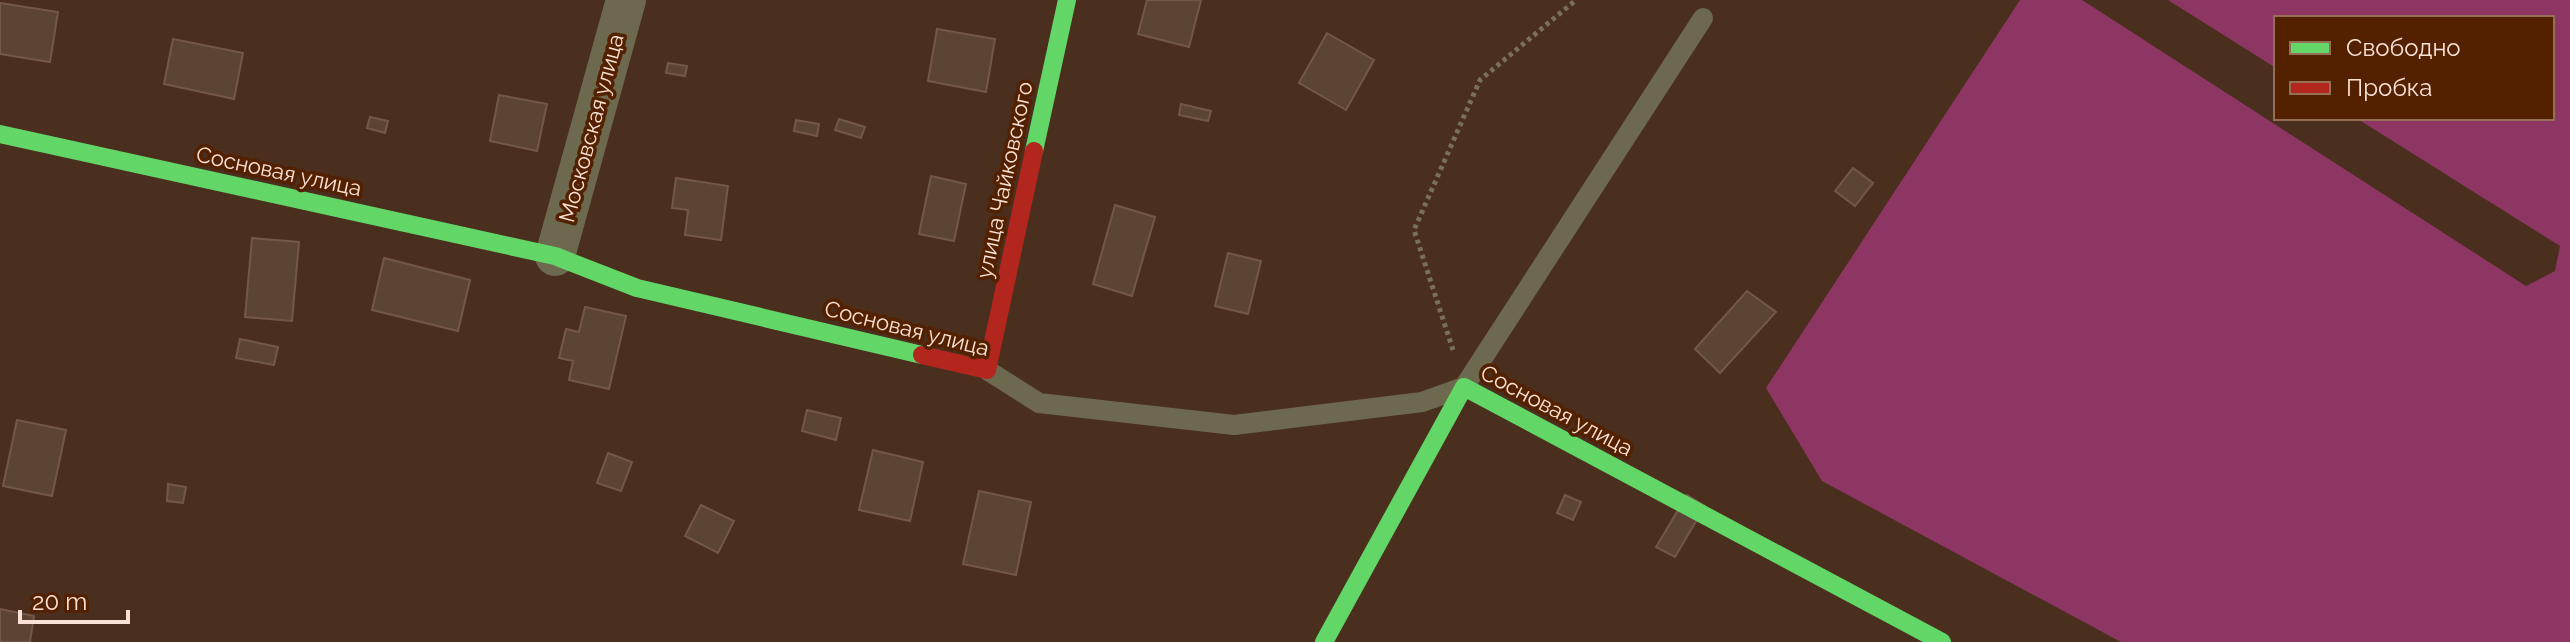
<svg xmlns="http://www.w3.org/2000/svg" width="2570" height="642" font-family="Raleway,sans-serif">
<style>
.green{fill:#8d3663}
.building{fill:#5c4435;stroke:#735849;stroke-width:2}
.lines{fill:none;stroke-linecap:round;stroke-linejoin:round}
.path{stroke:#786f5c;stroke-width:5;stroke-dasharray:4 4;stroke-linecap:butt}
.lane{stroke:#6d694f;stroke-width:20}
.street{stroke:#6d694f;stroke-width:40}
.fast{stroke:#63d668;stroke-width:18}
.jam{stroke:#b3261e;stroke-width:18}
.labels{text-anchor:middle;dominant-baseline:central;stroke-width:7;stroke-linejoin:round;paint-order:stroke}
.street-label{font-size:22px;fill:#fae1d5;stroke:#532100}
</style>
<rect width="100%" height="100%" fill="#4b2f1e"/>
<path class="green" d="M2020,0H2082L2526,286L2555,271L2560,246L2356,118H2552V18H2276V68L2168,0H2570V642H2121L1822,481L1766,388Z"/>
<path class="building" d="M1147,0H1201L1189,47L1138,34Z
M0,3L58,12L50,62L0,54Z
M937,29L995,39L986,92L928,81Z
M1327,33L1374,60L1346,110L1299,83Z
M173,39L243,53L234,99L164,84Z
M668,63L687,66L685,76L666,73Z
M499,95L547,104L537,151L490,141Z
M1181,104L1211,111L1208,121L1179,115Z
M370,117L388,121L385,133L367,128Z
M839,119L865,127L861,138L835,130Z
M796,120L819,124L817,136L794,131Z
M1853,168L1873,183L1855,206L1835,191Z
M931,176L966,184L954,241L919,234Z
M676,178L728,186L721,240L685,235L688,210L672,208Z
M1115,205L1155,217L1132,296L1093,284Z
M252,238L299,242L292,321L245,317Z
M1228,253L1261,261L1248,314L1215,306Z
M384,258L470,280L458,331L372,310Z
M1747,291L1776,312L1720,373L1695,349Z
M585,307L626,316L609,389L569,380L573,361L559,358L566,329L579,332Z
M240,339L278,347L274,365L236,358Z
M807,410L841,418L836,440L802,431Z
M17,420L66,430L52,496L3,486Z
M873,450L923,462L910,521L859,510Z
M608,453L632,462L621,491L597,483Z
M168,484L186,487L183,503L167,501Z
M979,491L1031,502L1016,575L963,564Z
M1565,495L1581,502L1573,520L1557,513Z
M1687,495L1705,506L1675,557L1656,547Z
M701,505L734,521L718,553L685,536Z
M0,609L34,616L30,642H0Z"/>
<g class="lines">
<path class="path" d="M1453,350L1414,230L1480,80L1576,0"/>
<path class="lane" d="M987,370L1039,403L1234,425L1422,402L1464,387L1703,18"/>
<path class="street" d="M555,256L626,0"/>
<path class="fast" d="M0,134L555,256L637,288L922,355
M1034,151L1067,0
M1324,642L1464,387L1942,642"/>
<path class="jam" d="M922,355L987,370L1034,151"/>
</g>
<g class="labels">
<g class="street-label">
<text transform="translate(591 128) rotate(-75)">Московская улица</text>
<text transform="translate(279 171) rotate(12)">Сосновая улица</text>
<text transform="translate(1004 180) rotate(-78)">улица Чайковского</text>
<text transform="translate(907 328) rotate(14)">Сосновая улица</text>
<text transform="translate(1557 410) rotate(28)">Сосновая улица</text>
</g>
</g>
<rect x="2274" y="16" width="280" height="104" fill="#532100" stroke="#966e55" stroke-width="2"/>
<rect x="2290" y="42" width="40" height="12" fill="#63d668" stroke="#966e55" stroke-width="2"/>
<text x="2346" y="56" font-size="24" fill="#fae1d5">Свободно</text>
<rect x="2290" y="82" width="40" height="12" fill="#b3261e" stroke="#966e55" stroke-width="2"/>
<text x="2346" y="96" font-size="24" fill="#fae1d5">Пробка</text>
<path d="M20 610v12h108v-12" fill="none" stroke="#fae1d5" stroke-width="4"/>
<text x="32" y="610" font-size="24" fill="#fae1d5" stroke="#532100" stroke-width="6" paint-order="stroke">20 m</text>
</svg>
